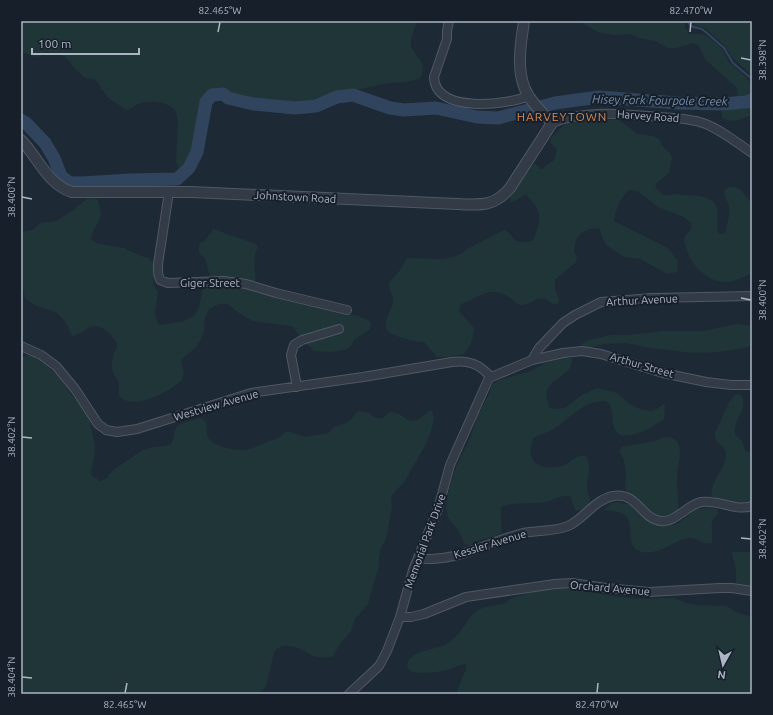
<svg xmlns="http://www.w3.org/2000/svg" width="773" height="715" font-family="Ubuntu,sans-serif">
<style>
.green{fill:#203537}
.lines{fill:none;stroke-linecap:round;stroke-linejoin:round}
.stream{stroke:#31445d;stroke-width:2}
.river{stroke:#31445d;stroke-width:13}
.minor-casing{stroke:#4f5865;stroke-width:10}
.tertiary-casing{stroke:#4f5865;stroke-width:12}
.minor{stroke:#323b46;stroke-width:8}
.tertiary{stroke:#323b46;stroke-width:10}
.ticks{fill:none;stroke:#abb5c4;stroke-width:1.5}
.labels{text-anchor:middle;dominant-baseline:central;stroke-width:4;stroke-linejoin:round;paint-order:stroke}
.street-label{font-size:11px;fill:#abb5c4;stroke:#17202a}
.water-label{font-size:12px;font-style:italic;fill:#738dad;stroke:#17202a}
.neighbourhood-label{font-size:12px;letter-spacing:1px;fill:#d58a55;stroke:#17202a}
.neatline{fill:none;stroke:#abb5c4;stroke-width:1.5}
.ticks-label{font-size:10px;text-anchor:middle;fill:#abb5c4}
</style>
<rect width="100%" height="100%" fill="#1e2936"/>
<path class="green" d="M21,21H417L411,39V47L420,60L423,67L422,75L419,79L405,82L388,83L356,90L344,91L324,99L296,105L233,97L224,91L216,89L209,92L200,102L197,137L194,155L184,168H179L176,163L178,123C177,118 177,111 173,108C164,101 148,100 138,104C134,106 131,109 126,110L107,97L96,80L84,77L75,69L65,56L46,52L38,57L21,52Z
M579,21H686L685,27L689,34H699L705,35L717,44L723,50L729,62L746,77L752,85V97L746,99L738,97L737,88L706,60L698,45L693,43L676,48H668L655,41L639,38L630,34L614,35L598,32Z
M692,21H748L752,30V77L747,71L732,57L723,44L705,28L695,25Z
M752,106V115C740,119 736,124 722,118V109L729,108L742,109Z
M600,119L619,120L637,134L653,136L659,139L663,147L671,154L672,159L669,173L659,181L655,187C658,190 661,194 665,195C667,196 671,194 674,194C678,194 682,195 686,195C697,196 708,195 715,204C721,211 714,226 719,234L725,233C727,225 730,215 729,206C727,200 723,197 725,190L729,187H734L741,190L752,204V274C744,276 736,281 729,282C708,283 692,267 686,248C685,245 684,242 684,239C685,234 690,232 692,227L690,222L684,217L658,207L637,191L629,190C622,195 615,212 614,221L668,248L678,261L677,272L667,274L640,259L624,257L606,245L601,234L600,229C593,227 581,230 577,238C575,242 575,248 574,252L577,256L576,262L555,280V289L559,299L558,304H553C550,302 548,300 545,299C536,296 530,305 522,305C517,305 513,300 509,297C490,284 479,298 461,304L459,311L474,328C474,338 470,347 464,354L450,357H437L424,342C416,342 410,340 403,338C392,334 382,333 387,318C388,312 394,307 393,300C393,294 388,289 389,283L400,270L407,258L443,259L453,257L461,254L467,249L504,230C510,232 510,235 514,239C519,243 528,243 533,240C538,227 544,217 534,204C531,200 528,198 526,194L517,200L512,202L510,201C510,191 526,172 534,164H536L540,169H542L554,160L557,150L550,142C551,135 555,135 559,130C569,118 585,120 600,119Z
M89,198L97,199L99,204L101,214L100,219L92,233L91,238L92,240L99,244L124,248L141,256L149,258L154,264L155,269L153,283L158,292L155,314L158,324L162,325L184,321L194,316L199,307L203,287L204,285L212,284L251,288L301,304L356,315L368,320L371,324L370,329L354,340L350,347L345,350L330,352L314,351L306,344L305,335H299L292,326L253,321L237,312L228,304H219L209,309L205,318L204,331L200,341L195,348L181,360L184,373L182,380C170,391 133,412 119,396V383L112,370V364L113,355L117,348V343C111,334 100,321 88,328C83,331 79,335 73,336L71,334L65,321L56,312L36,306L25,299L24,291L21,288V232L33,230C44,217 46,225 58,220C65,216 73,210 79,205C83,203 84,200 89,198Z
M213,229C220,230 225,234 232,236C240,239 249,241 257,245L258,248C251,257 257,272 255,282L218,278L210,276L205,259L199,252V246L200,243L205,241Z
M736,324L752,326V345L744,348L718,352L693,353L651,348L626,343L605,344L590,348H585L581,344L589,340L611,335H629L664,331H703Z
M27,355L32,356L46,365L59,378L84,411L90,421L95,446L94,460L92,465L91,475L100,481C110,479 110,470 119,466C129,460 138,451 149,448C156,446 164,447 171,444C174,439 173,434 176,428C178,423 194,420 200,418L203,419C210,425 204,432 209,439C215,447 236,451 246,450C254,448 260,445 267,442C274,439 280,439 285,432H291L305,437L328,433L330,432L333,427C347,424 350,422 358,411L369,413L374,417L382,419L389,412C410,413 406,432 429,411H432L434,417L432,428L427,442L405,481L393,494L391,499L392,507L390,518L387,536L380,551L378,569L368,604L355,619L351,631L340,644L333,656C328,658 316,658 311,655C309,654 308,653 306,652C297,646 279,641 274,653L266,686L259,694H21V358Z
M567,357L572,359C573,376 551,377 547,391C546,396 548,402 549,407L555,409L565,408L582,395L597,388L617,393L629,404L640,409L651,411L657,409L665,403L664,419C655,426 623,445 615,430C611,422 614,413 610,405C609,403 605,401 603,401C585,401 571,417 558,426C551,432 541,434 533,438C532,443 530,449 531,454C531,468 552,469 561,466C571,464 575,454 586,456C592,466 587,476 587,487C587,492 589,495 590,499C591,508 581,512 575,510L570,496C561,495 554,500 545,502C531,505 515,501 501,507C500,517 502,525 501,533C492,539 479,538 471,545L465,544L458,530L448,518L446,508L448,493L456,467L471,436L477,417L490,392L491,387L494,383L499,380L531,371L545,363Z
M736,394L741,395C749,411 733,418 735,434C737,437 740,439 742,442C746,448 742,451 752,453V502C741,506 720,502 711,495C712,492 712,489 713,486C716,475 726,466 726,454C726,445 714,445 715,433L729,402Z
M665,437C689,437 677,465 677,478C676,489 680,499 678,510L664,517L657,516L641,504L626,491L625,486L626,475L624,460L619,451L622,447L655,441Z
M617,502L633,505L654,522L670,525H675L680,522L696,509L707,508L717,509L718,514C707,522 714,532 712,543C702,546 698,537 689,538C673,540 657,558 639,551C625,545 635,523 625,515C620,511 611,511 604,510L612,503Z
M733,552H752V586L737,585L736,583V569L732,554Z
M564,588L587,591L618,597L643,599L674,598L686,603L698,605L726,606L738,613L752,617V694H456L466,669V664C459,664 457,667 451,669C442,672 417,675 410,671L407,666C408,650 434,650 445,645C460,638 467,617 478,610C485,606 495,606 502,604C507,602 511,598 516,597C531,592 548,588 564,588Z"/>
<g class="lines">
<path class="stream" d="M688,21L690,26L702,29L708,34L724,48L733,63L752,79"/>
<path class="river" d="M21,120L26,123L45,143L54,158L61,176L67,181L72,183H82L130,180L177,179L189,168L197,152L206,102L212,95L223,94L228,98L253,104L295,108L316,106L337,97L353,95L390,108L404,110L436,108L477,117L498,118L555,103L599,97L678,103L722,104L746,102L752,100"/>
<g class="minor-casing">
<path id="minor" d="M449,21L447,31V39L434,77C435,114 507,105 529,96
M552,123C586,109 625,114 660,117C674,118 689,118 703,123C720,129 736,142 752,153
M169,192L158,264V273L160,280L168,283L224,281L246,284L276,293L347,310
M21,346L41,355L56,366L75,389L98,424L106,430L117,432L137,429L251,393L363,377L452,362C469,360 479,364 491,377
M532,360L539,348L563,323L575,315L601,302L652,298L752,296
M297,387L291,355L294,345L302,340L339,329
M418,558C455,564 489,541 523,533C538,530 554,532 568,526C584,519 594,500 613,496C638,492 641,519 661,521C675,523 687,505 701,502C719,499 735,512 752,506
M400,617H411L424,614L466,597L555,584L572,583L606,588L649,592L720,588H732L752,591
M349,694L379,666L387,651L400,617L413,570L438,509L450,465L489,378L532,360L563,353L582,351L601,354L663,373L706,382L731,385H752"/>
</g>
<g class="tertiary-casing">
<path id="tertiary" d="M21,140C38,157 47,184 72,192H191L457,204C480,205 494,207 510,188L552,123C543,113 530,102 525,89C516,68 521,42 524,21"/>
</g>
<use href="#minor" class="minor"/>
<use href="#tertiary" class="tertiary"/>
</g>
<path class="ticks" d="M218,32L220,22M690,32L691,22M741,58L751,60M22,197L32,199M741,298L751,300M22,437L32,438M741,538L751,539M22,677L32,678M125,693L127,683M597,693L598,683"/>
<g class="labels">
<g class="street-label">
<text transform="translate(648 116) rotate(4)">Harvey Road</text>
<text transform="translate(295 197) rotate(3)">Johnstown Road</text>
<text x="210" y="283">Giger Street</text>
<text transform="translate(642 300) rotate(-3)">Arthur Avenue</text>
<text transform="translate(642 365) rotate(16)">Arthur Street</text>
<text transform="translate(216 405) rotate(-16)">Westview Avenue</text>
<text transform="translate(425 541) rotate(-70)">Memorial Park Drive</text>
<text transform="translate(490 544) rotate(-17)">Kessler Avenue</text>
<text transform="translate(610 588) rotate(5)">Orchard Avenue</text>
</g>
<g class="water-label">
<text transform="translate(660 100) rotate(1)">Hisey Fork Fourpole Creek</text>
</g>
<g class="neighbourhood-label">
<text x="562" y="116">HARVEYTOWN</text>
</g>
</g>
<rect width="773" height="715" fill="none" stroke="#17202a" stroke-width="44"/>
<g transform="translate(723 665) rotate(188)" stroke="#17202a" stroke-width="3" paint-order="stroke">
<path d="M0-3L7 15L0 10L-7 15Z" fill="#abb5c4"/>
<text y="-6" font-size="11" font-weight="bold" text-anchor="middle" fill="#abb5c4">N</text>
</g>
<path d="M32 48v6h107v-6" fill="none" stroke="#abb5c4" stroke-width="2"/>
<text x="38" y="48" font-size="12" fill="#abb5c4" stroke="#17202a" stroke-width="3" paint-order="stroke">100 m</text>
<rect x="22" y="22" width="729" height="671" class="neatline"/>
<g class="ticks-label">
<text x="220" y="14">82.465°W</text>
<text x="691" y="14">82.470°W</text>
<text transform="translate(762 60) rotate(-90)" y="4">38.398°N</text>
<text transform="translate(11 197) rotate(-90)" y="4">38.400°N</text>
<text transform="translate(762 300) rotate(-90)" y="4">38.400°N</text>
<text transform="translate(11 437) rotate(-90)" y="4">38.402°N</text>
<text transform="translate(762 539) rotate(-90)" y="4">38.402°N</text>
<text transform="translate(11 677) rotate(-90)" y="4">38.404°N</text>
<text x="125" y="708">82.465°W</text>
<text x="597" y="708">82.470°W</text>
</g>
</svg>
